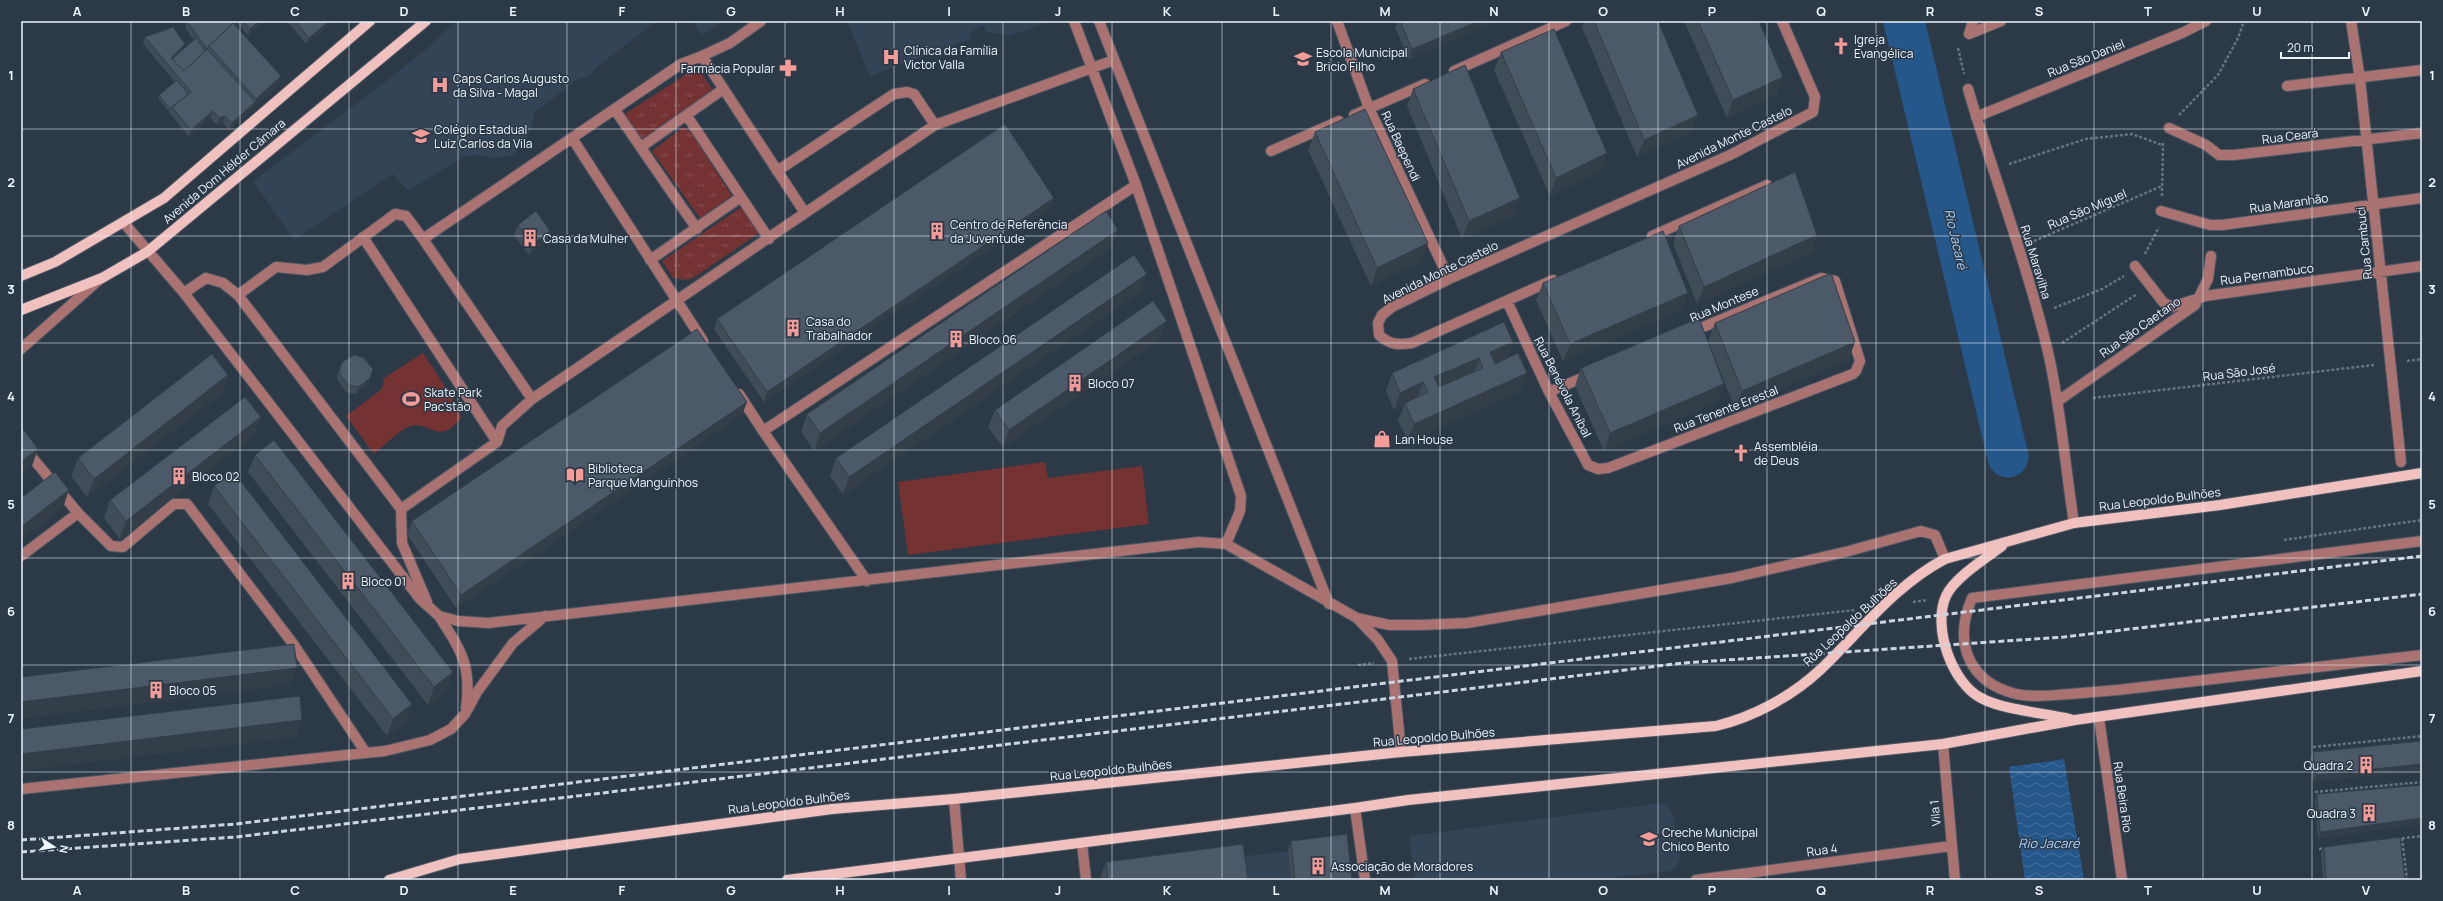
<svg xmlns="http://www.w3.org/2000/svg" width="2443" height="901" font-family="Manrope,sans-serif">
<style>
.built{fill:#334457}
.grass{fill:url(#grass-tufts)}
.park{fill:#743233}
.water{fill:url(#water-waves)}
.lines{fill:none;stroke-linecap:round;stroke-linejoin:round}
.river{stroke:#26578a;stroke-width:41}
.minor-casing{stroke:#4b5764;stroke-width:12}
.major-casing{stroke:#4b5764;stroke-width:12}
.path{stroke:#687380;stroke-width:2.5;stroke-dasharray:3 2;stroke-linecap:butt}
.minor{stroke:#aa7270;stroke-width:10}
.major{stroke:#f0c1bf;stroke-width:10}
.rail{stroke:#cdd5df;stroke-width:3;stroke-dasharray:6 3;stroke-linecap:butt}
.wall{fill:#404d59}
.shaded-wall{fill:#343e49}
.building{fill:#4b5968;stroke:#343e49;fill-rule:evenodd}
.grid{fill:none;stroke:#edf5fe;stroke-width:1;stroke-opacity:0.55}
.labels{text-anchor:middle;dominant-baseline:central;stroke-width:3;stroke-linejoin:round;paint-order:stroke}
.poi-label{font-size:12px;fill:#edf5fe;stroke:#2c3947;text-anchor:start}
.street-label{font-size:12px;fill:#edf5fe;stroke:#2c3947}
.water-label{font-size:13px;font-style:italic;fill:#a7d0fe;stroke:#2c3947}
.neatline{fill:none;stroke:#edf5fe;stroke-width:1.5}
.grid-label{font-size:13px;text-anchor:middle;font-weight:bold;fill:#edf5fe}
</style>
<defs>
<pattern id="grass-tufts" width="24" height="20" patternUnits="userSpaceOnUse"><rect width="24" height="20" fill="#743233"/><path d="M3 7l-1-3M5 7V3M7 7l1-3M15 17l-1-3M17 17v-4M19 17l1-3" fill="none" stroke="#885052"/></pattern>
<pattern id="water-waves" width="16" height="10" patternUnits="userSpaceOnUse"><rect width="16" height="10" fill="#26578a"/><path d="M0 5q4-4 8 0t8 0" fill="none" stroke="#46709c"/></pattern>
</defs>
<rect width="100%" height="100%" fill="#2c3947"/>
<path class="built" d="M456,21H657L598,66L588,77L578,79L535,112L532,126L524,145L512,155L495,158L480,155L465,156L408,191L393,174L294,240L253,181L376,89L430,46Z
M692,21H723L702,35Z
M847,21H1052L1009,36L986,32L983,25L969,33L971,39L870,76Z
M1661,803L1668,806L1674,817L1680,859L1677,866L1671,871L1594,880H1415L1409,836Z
M1288,851L1291,880H1241L1238,857Z"/>
<path class="grass" d="M693,70L702,74L713,91L641,141L623,115Z
M683,127L690,131L732,196L700,218L652,151Z
M743,206L759,233L693,278L687,280L673,278L662,261Z"/>
<path class="park" d="M423,353L459,408L461,418C438,448 428,418 408,427C396,433 384,446 374,454L346,416L382,389L384,378Z
M1045,462L1048,478L1142,466L1149,524L908,555L898,482Z"/>
<path class="water" d="M2064,759L2084,880H2025L2009,767Z"/>
<g class="lines">
<path class="river" d="M1904,21L2008,457"/>
<g class="minor-casing">
<path id="minor" d="M1074,21L1136,185L1241,496L1240,511L1226,544
M1099,21L1329,604
M1337,21L1369,108L1449,279
M2351,21L2360,79L2401,462
M1969,34L2001,21
M1969,34L1973,21
M702,56L805,213L532,399L423,239L681,64Z
M702,56L730,43L761,21
M1454,71L1566,21
M2287,86L2422,70
M1968,89C1994,177 2027,263 2048,352C2061,408 2065,466 2074,523
M615,110L697,229
M1354,115L1425,84
M687,116L769,239
M1976,117L2182,33L2206,21
M2169,128L2206,145L2219,155H2234L2422,133
M572,138L703,341
M641,147L722,90
M1271,151L1339,121
M777,171L894,94L907,92L914,94L935,125
M2161,211L2210,225H2222L2422,198
M805,213L935,125L1114,60
M124,223L184,293L420,599L439,616L458,621L488,623L1199,542L1226,544L1357,618L1389,625H1420L1467,623L1732,578L1849,551L1921,531L1935,535L1945,559
M1652,236L1767,185
M363,237L497,442L502,426L532,399
M650,260L741,197
M2135,266L2163,302L2172,307L2205,296L2422,266
M1553,280L1412,343C1398,345 1390,345 1379,335L1378,323L1382,315L1392,307L1449,279L1730,155L1813,112L1815,97L1782,21
M184,293L206,278L223,283L238,295L401,509L402,543L427,602
M238,295L276,267L307,270L323,267L395,214L406,216L423,239
M1507,301L1549,392L1588,465L1598,469L1608,468L1853,374L1856,371L1860,361L1835,281L1821,278L1691,332
M21,349L100,279
M1549,392L1589,375
M739,394L763,431
M2058,401L2195,305L2208,279L2211,256
M21,444L78,513L21,556
M401,509L497,442
M78,513L111,546L123,547L174,504H187L294,645L366,753
M2422,541L1972,598C1953,642 1968,682 2016,694C2035,698 2052,695 2070,694C2101,692 2131,689 2161,685C2248,675 2335,665 2422,655
M867,581L763,431L1136,185
M439,616C461,650 472,666 466,708
M1357,618L1378,640L1392,661L1401,752
M2099,718L2122,880
M1943,744L1955,880
M21,789L385,751L430,740L451,729L465,714L477,692L513,643L545,616
M954,799L961,880
M1355,808L1365,880
M1082,843L1086,880
M1696,880L1951,846"/>
</g>
<g class="major-casing">
<path id="major" d="M21,276L55,262L164,198L370,21
M21,310L102,278L147,252L426,21
M2002,546C1986,558 1954,578 1946,596C1932,627 1952,683 1981,698C2003,710 2044,713 2070,719
M389,880L460,859L832,809L954,799L1401,752L1716,726C1753,717 1791,697 1820,670C1860,632 1895,585 1945,559L2074,523L2220,505L2422,473
M787,880L1355,808L1408,800L1943,744L2075,720L2422,671"/>
</g>
<path class="path" d="M1958,48L1964,74
M2179,115L2218,75L2238,38L2244,21
M2009,164L2086,139L2132,134L2162,145
M2162,196L2163,143
M2034,241L2162,186
M2145,254L2159,227
M2054,308L2102,289L2124,276
M2062,343L2137,294
M2407,361L2422,359
M2093,398L2374,365
M2284,540L2422,520
M1913,602L1928,600
M1409,659L1855,610
M1358,665L1374,663
M2313,747L2422,736
M2315,792L2422,782
M2402,838L2407,880
M2397,839L2422,836
M2319,849L2326,848"/>
<use href="#minor" class="minor"/>
<use href="#major" class="major"/>
<path class="rail" d="M21,840L236,824L2422,556
M21,852L236,837L1683,663L2064,637L2422,594"/>
</g>
<path class="wall" d="M188,21H265L248,35L238,24L236,26L281,76L277,86L229,130L223,123L217,125L210,118L189,137L158,98L159,95L175,82L143,44L145,37L183,50L194,40L185,28Z
M287,21H335L306,44Z
M1398,21H1498L1409,59L1395,28Z
M1585,21H1658L1691,132L1637,157L1582,27Z
M1684,21H1759L1777,94L1727,118Z
M1501,52L1601,171L1550,196L1494,70Z
M1413,89L1514,216L1462,239L1407,106Z
M1315,132L1422,261L1371,286L1308,150Z
M1054,198L1050,208L764,402L714,329L717,319Z
M518,225L550,231L547,241L529,255L514,235Z
M1679,226L1817,235L1811,253L1697,304L1673,243Z
M1112,247L814,451L801,432L807,414Z
M1543,283L1682,310L1563,361L1536,300Z
M1141,291L843,495L830,476L836,458Z
M1504,322L1507,358L1520,391L1408,442L1398,420L1404,406L1394,410L1386,391L1392,373Z
M1715,323L1855,342L1848,360L1735,409L1708,341Z
M1160,339L1003,447L988,427L995,410Z
M342,362L368,385L356,394L346,392L337,379L339,369Z
M1581,368L1724,384L1718,401L1604,451L1575,386Z
M222,393L87,497L71,476L78,458Z
M742,415L456,608L407,534L412,521Z
M254,435L120,539L104,518L110,500Z
M255,455L447,690L428,705L248,472Z
M214,486L412,704L406,721L387,736L208,504Z
M2313,752L2420,771L2313,781L2310,759Z
M2422,785L2318,839L2315,801L2317,794Z
M1291,841L1352,880H1291L1288,851Z
M2324,847L2405,880H2323L2321,854Z
M1106,862L1248,880H1102L1101,875Z"/>
<path class="shaded-wall" d="M237,21H239L238,24L212,49L210,47Z
M259,21H265L248,35L250,29Z
M329,21H335L306,44L309,38Z
M1479,21H1498L1409,59L1412,49Z
M185,44L182,51L171,62V58Z
M281,76L277,86L229,130L232,123L255,102L256,99Z
M1783,77L1777,94L1727,118L1733,100Z
M213,111L210,118L189,137L191,130Z
M1698,115L1691,132L1637,157L1644,140Z
M225,116L223,123L217,125L219,118Z
M1607,153L1601,171L1550,196L1556,178Z
M1054,198L1050,208L764,402L767,392Z
M1520,198L1514,216L1462,239L1469,221Z
M1118,230L1112,247L814,451L820,433Z
M550,231L547,241L529,255L532,245Z
M1817,235L1811,253L1697,304L1704,287Z
M1428,243L1422,261L1371,286L1377,268Z
M1147,274L1141,291L843,495L849,477Z
M1688,293L1682,310L1563,361L1570,344Z
M1167,321L1160,339L1003,447L1009,430Z
M1513,342L1507,360L1484,370L1490,352Z
M1855,342L1848,360L1735,409L1742,391Z
M1479,358L1473,376L1428,395L1434,377Z
M1527,373L1520,391L1408,442L1414,424Z
M228,375L222,393L87,497L94,479Z
M370,378L368,385L356,394L359,387Z
M1423,382L1417,400L1405,403L1404,406L1394,410L1400,393Z
M1724,384L1718,401L1604,451L1610,433Z
M747,402L742,415L456,608L461,595Z
M261,417L254,435L120,539L126,521Z
M38,449L32,466L21,474V462Z
M69,490L63,508L21,540V527Z
M297,668L290,685L21,719V702Z
M453,672L447,690L428,705L434,687Z
M412,704L406,721L387,736L393,719Z
M302,720L296,737L21,771V754Z
M2422,764V766L2420,771L2313,781L2316,775Z
M2422,818V824L2318,839L2320,832Z"/>
<path class="building" d="M187,21H237L234,24L233,23L209,46L207,49Z
M243,21H259L250,29Z
M295,21H329L309,38Z
M1400,21H1479L1412,49Z
M1594,21H1658L1698,115L1644,140Z
M1698,21H1759L1783,77L1733,100Z
M233,23L281,76L256,99L209,46Z
M173,27L185,44L171,58L184,71L207,49L255,102L232,123L225,116L219,118L213,111L191,130L172,107L191,92L145,37Z
M1554,29L1607,153L1556,178L1501,52Z
M196,38L205,51L184,71L172,59Z
M1465,65L1520,198L1469,221L1413,89Z
M177,80L188,94L172,107L171,110L159,95Z
M1365,109L1428,243L1377,268L1315,132Z
M1005,124L1054,198L767,392L717,319Z
M1795,172L1817,235L1704,287L1679,226Z
M536,211L550,231L532,245L518,225Z
M1106,211L1118,230L820,433L807,414Z
M1663,231L1688,293L1570,344L1543,283Z
M1134,255L1147,274L849,477L836,458Z
M1831,273L1855,342L1742,391L1715,323Z
M1153,301L1167,321L1009,430L995,410Z
M1699,318L1724,384L1610,433L1581,368Z
M1504,322L1513,342L1490,352L1495,364L1518,353L1527,373L1414,424L1405,403L1428,392L1423,382L1400,393L1392,373ZM1479,358L1483,368L1439,387L1434,377Z
M697,329L747,402L461,595L412,521Z
M212,354L228,375L94,479L78,458Z
M354,355L363,357L373,369L370,378L359,387L348,385L339,373L342,362Z
M245,397L261,417L126,521L110,500Z
M24,430L38,449L21,462V432Z
M274,440L453,672L434,687L255,455Z
M233,471L412,704L393,719L214,486Z
M55,472L69,490L21,527V498Z
M294,644L297,668L21,702V677Z
M300,696L302,720L21,754V729Z
M2421,741L2422,764L2316,775L2313,752Z
M2422,785V818L2320,832L2317,794Z
M1347,834L1352,880H1295L1291,841Z
M2400,837L2405,880H2326L2324,847Z
M1243,844L1248,880H1108L1106,862Z"/>
<path class="grid" d="M131,21V880M240,21V880M349,21V880M458,21V880M567,21V880M676,21V880M785,21V880M894,21V880M1003,21V880M1112,21V880M1222,21V880M1331,21V880M1440,21V880M1549,21V880M1658,21V880M1767,21V880M1876,21V880M1985,21V880M2094,21V880M2203,21V880M2312,21V880M21,129H2422M21,236H2422M21,343H2422M21,450H2422M21,558H2422M21,665H2422M21,772H2422"/>
<defs>
<g id="church-bare" transform="scale(1.38)"><path d="M-1.2-6h2.4v3.5h3.3v2.4h-3.3V6h-2.4V-.1h-3.3v-2.4h3.3Z" fill="#f59b98" stroke="#2c3947" stroke-width="2.5" paint-order="stroke"/></g>
<g id="hospital-bare" transform="scale(1.38)"><path d="M-5-5h3v3.5h4V-5h3V5h-3V1.5h-4V5h-3Z" fill="#f59b98" stroke="#2c3947" stroke-width="2.5" paint-order="stroke"/></g>
<g id="school-bare" transform="scale(1.38)"><path d="M0-5L7-2L0 1L-7-2ZM-4 1L0 2.5L4 1V4Q0 6-4 4Z" fill="#f59b98" stroke="#2c3947" stroke-width="2.5" paint-order="stroke"/></g>
<g id="pharmacy-bare" transform="scale(1.38)"><path d="M-2-6h4v4h4v4h-4v4h-4v-4h-4v-4h4Z" fill="#f59b98" stroke="#2c3947" stroke-width="2.5" paint-order="stroke"/></g>
<g id="building-bare" transform="scale(1.38)"><path d="M-4-6H4V6H1V3H-1V6H-4ZM-2.5-4.3h1.7v1.8h-1.7ZM.8-4.3h1.7v1.8H.8ZM-2.5-1h1.7V.8h-1.7ZM.8-1h1.7V.8H.8Z" fill="#f59b98" stroke="#2c3947" stroke-width="2.5" paint-order="stroke"/></g>
<g id="stadium-bare" transform="scale(1.38)"><path d="M0-5a6.5 5 0 1 0 0 10a6.5 5 0 1 0 0-10ZM-3.5-1.8h7v3.6h-7Z" fill="#f59b98" stroke="#2c3947" stroke-width="2.5" paint-order="stroke"/></g>
<g id="shop-bare" transform="scale(1.38)"><path d="M-5-2.5h2.3a2.7 3.5 0 0 1 5.4 0H5L5.5 6h-11ZM-1.5-2.5h3a1.5 2.3 0 0 0-3 0Z" fill="#f59b98" stroke="#2c3947" stroke-width="2.5" paint-order="stroke"/></g>
<g id="library-bare" transform="scale(1.38)"><path d="M-6-4Q-3-5.5-.7-3.5V5Q-3 3-6 4ZM6-4Q3-5.5 .7-3.5V5Q3 3 6 4Z" fill="#f59b98" stroke="#2c3947" stroke-width="2.5" paint-order="stroke"/></g>
</defs>
<g fill-rule="evenodd">
<use href="#church-bare" x="1841" y="46"/>
<use href="#hospital-bare" x="891" y="57"/>
<use href="#school-bare" x="1303" y="59"/>
<use href="#pharmacy-bare" x="788" y="68"/>
<use href="#hospital-bare" x="440" y="85"/>
<use href="#school-bare" x="421" y="136"/>
<use href="#building-bare" x="937" y="231"/>
<use href="#building-bare" x="530" y="238"/>
<use href="#building-bare" x="793" y="328"/>
<use href="#building-bare" x="956" y="339"/>
<use href="#building-bare" x="1075" y="383"/>
<use href="#stadium-bare" x="411" y="399"/>
<use href="#shop-bare" x="1382" y="439"/>
<use href="#church-bare" x="1741" y="453"/>
<use href="#library-bare" x="575" y="475"/>
<use href="#building-bare" x="179" y="476"/>
<use href="#building-bare" x="348" y="581"/>
<use href="#building-bare" x="156" y="690"/>
<use href="#building-bare" x="2366" y="765"/>
<use href="#building-bare" x="2369" y="813"/>
<use href="#school-bare" x="1649" y="839"/>
<use href="#building-bare" x="1318" y="866"/>
</g>
<g class="labels">
<g class="poi-label">
<text x="1854" y="39">Igreja<tspan x="1854" dy="14">Evangélica</tspan></text>
<text x="904" y="50">Clínica da Família<tspan x="904" dy="14">Victor Valla</tspan></text>
<text x="1316" y="52">Escola Municipal<tspan x="1316" dy="14">Bricio Filho</tspan></text>
<text x="775" y="68" text-anchor="end">Farmácia Popular</text>
<text x="453" y="78">Caps Carlos Augusto<tspan x="453" dy="14">da Silva - Magal</tspan></text>
<text x="434" y="129">Colégio Estadual<tspan x="434" dy="14">Luiz Carlos da Vila</tspan></text>
<text x="950" y="224">Centro de Referência<tspan x="950" dy="14">da Juventude</tspan></text>
<text x="543" y="238">Casa da Mulher</text>
<text x="806" y="321">Casa do<tspan x="806" dy="14">Trabalhador</tspan></text>
<text x="969" y="339">Bloco 06</text>
<text x="1088" y="383">Bloco 07</text>
<text x="424" y="392">Skate Park<tspan x="424" dy="14">Pac'stão</tspan></text>
<text x="1395" y="439">Lan House</text>
<text x="1754" y="446">Assembléia<tspan x="1754" dy="14">de Deus</tspan></text>
<text x="588" y="468">Biblioteca<tspan x="588" dy="14">Parque Manguinhos</tspan></text>
<text x="192" y="476">Bloco 02</text>
<text x="361" y="581">Bloco 01</text>
<text x="169" y="690">Bloco 05</text>
<text x="2353" y="765" text-anchor="end">Quadra 2</text>
<text x="2356" y="813" text-anchor="end">Quadra 3</text>
<text x="1662" y="832">Creche Municipal<tspan x="1662" dy="14">Chico Bento</tspan></text>
<text x="1331" y="866">Associação de Moradores</text>
</g>
<g class="street-label">
<text transform="translate(2086 58) rotate(-22)">Rua São Daniel</text>
<text transform="translate(2290 136) rotate(-7)">Rua Ceará</text>
<text transform="translate(1734 137) rotate(-26)">Avenida Monte Castelo</text>
<text transform="translate(1401 146) rotate(65)">Rua Baependi</text>
<text transform="translate(224 171) rotate(-40)">Avenida Dom Hélder Câmara</text>
<text transform="translate(2289 203) rotate(-8)">Rua Maranhão</text>
<text transform="translate(2087 209) rotate(-23)">Rua São Miguel</text>
<text transform="translate(2364 243) rotate(-96)">Rua Cambuci</text>
<text transform="translate(2036 262) rotate(73)">Rua Maravilha</text>
<text transform="translate(1440 272) rotate(-26)">Avenida Monte Castelo</text>
<text transform="translate(2267 274) rotate(-8)">Rua Pernambuco</text>
<text transform="translate(1724 304) rotate(-23)">Rua Montese</text>
<text transform="translate(2140 327) rotate(-35)">Rua São Caetano</text>
<text transform="translate(2239 372) rotate(-7)">Rua São José</text>
<text transform="translate(1563 387) rotate(63)">Rua Benévola Aníbal</text>
<text transform="translate(1726 409) rotate(-21)">Rua Tenente Erestal</text>
<text transform="translate(2160 499) rotate(-7)">Rua Leopoldo Bulhões</text>
<text transform="translate(1850 622) rotate(-43)">Rua Leopoldo Bulhões</text>
<text transform="translate(1434 737) rotate(-5)">Rua Leopoldo Bulhões</text>
<text transform="translate(1111 770) rotate(-6)">Rua Leopoldo Bulhões</text>
<text transform="translate(2123 797) rotate(82)">Rua Beira Rio</text>
<text transform="translate(789 802) rotate(-7)">Rua Leopoldo Bulhões</text>
<text transform="translate(1935 813) rotate(-95)">Vila 1</text>
<text transform="translate(1822 850) rotate(-8)">Rua 4</text>
</g>
<g class="water-label">
<text transform="translate(1956 239) rotate(77)">Rio Jacaré</text>
<text x="2049" y="843">Rio Jacaré</text>
</g>
</g>
<rect width="2443" height="901" fill="none" stroke="#2c3947" stroke-width="44"/>
<g transform="translate(54 847) rotate(102)" stroke="#2c3947" stroke-width="3" paint-order="stroke">
<path d="M0-3L7 15L0 10L-7 15Z" fill="#edf5fe"/>
<text y="-6" font-size="11" font-weight="bold" text-anchor="middle" fill="#edf5fe">N</text>
</g>
<path d="M2281 52v6h68v-6" fill="none" stroke="#edf5fe" stroke-width="2"/>
<text x="2287" y="52" font-size="12" fill="#edf5fe" stroke="#2c3947" stroke-width="3" paint-order="stroke">20 m</text>
<rect x="22" y="22" width="2399" height="857" class="neatline"/>
<g class="grid-label">
<text x="77" y="16">A</text>
<text x="186" y="16">B</text>
<text x="295" y="16">C</text>
<text x="404" y="16">D</text>
<text x="513" y="16">E</text>
<text x="622" y="16">F</text>
<text x="731" y="16">G</text>
<text x="840" y="16">H</text>
<text x="949" y="16">I</text>
<text x="1058" y="16">J</text>
<text x="1167" y="16">K</text>
<text x="1276" y="16">L</text>
<text x="1385" y="16">M</text>
<text x="1494" y="16">N</text>
<text x="1603" y="16">O</text>
<text x="1712" y="16">P</text>
<text x="1821" y="16">Q</text>
<text x="1930" y="16">R</text>
<text x="2039" y="16">S</text>
<text x="2148" y="16">T</text>
<text x="2257" y="16">U</text>
<text x="2366" y="16">V</text>
<text x="11" y="80">1</text>
<text x="2432" y="80">1</text>
<text x="11" y="187">2</text>
<text x="2432" y="187">2</text>
<text x="11" y="294">3</text>
<text x="2432" y="294">3</text>
<text x="11" y="401">4</text>
<text x="2432" y="401">4</text>
<text x="11" y="509">5</text>
<text x="2432" y="509">5</text>
<text x="11" y="616">6</text>
<text x="2432" y="616">6</text>
<text x="11" y="723">7</text>
<text x="2432" y="723">7</text>
<text x="11" y="830">8</text>
<text x="2432" y="830">8</text>
<text x="77" y="895">A</text>
<text x="186" y="895">B</text>
<text x="295" y="895">C</text>
<text x="404" y="895">D</text>
<text x="513" y="895">E</text>
<text x="622" y="895">F</text>
<text x="731" y="895">G</text>
<text x="840" y="895">H</text>
<text x="949" y="895">I</text>
<text x="1058" y="895">J</text>
<text x="1167" y="895">K</text>
<text x="1276" y="895">L</text>
<text x="1385" y="895">M</text>
<text x="1494" y="895">N</text>
<text x="1603" y="895">O</text>
<text x="1712" y="895">P</text>
<text x="1821" y="895">Q</text>
<text x="1930" y="895">R</text>
<text x="2039" y="895">S</text>
<text x="2148" y="895">T</text>
<text x="2257" y="895">U</text>
<text x="2366" y="895">V</text>
</g>
</svg>
